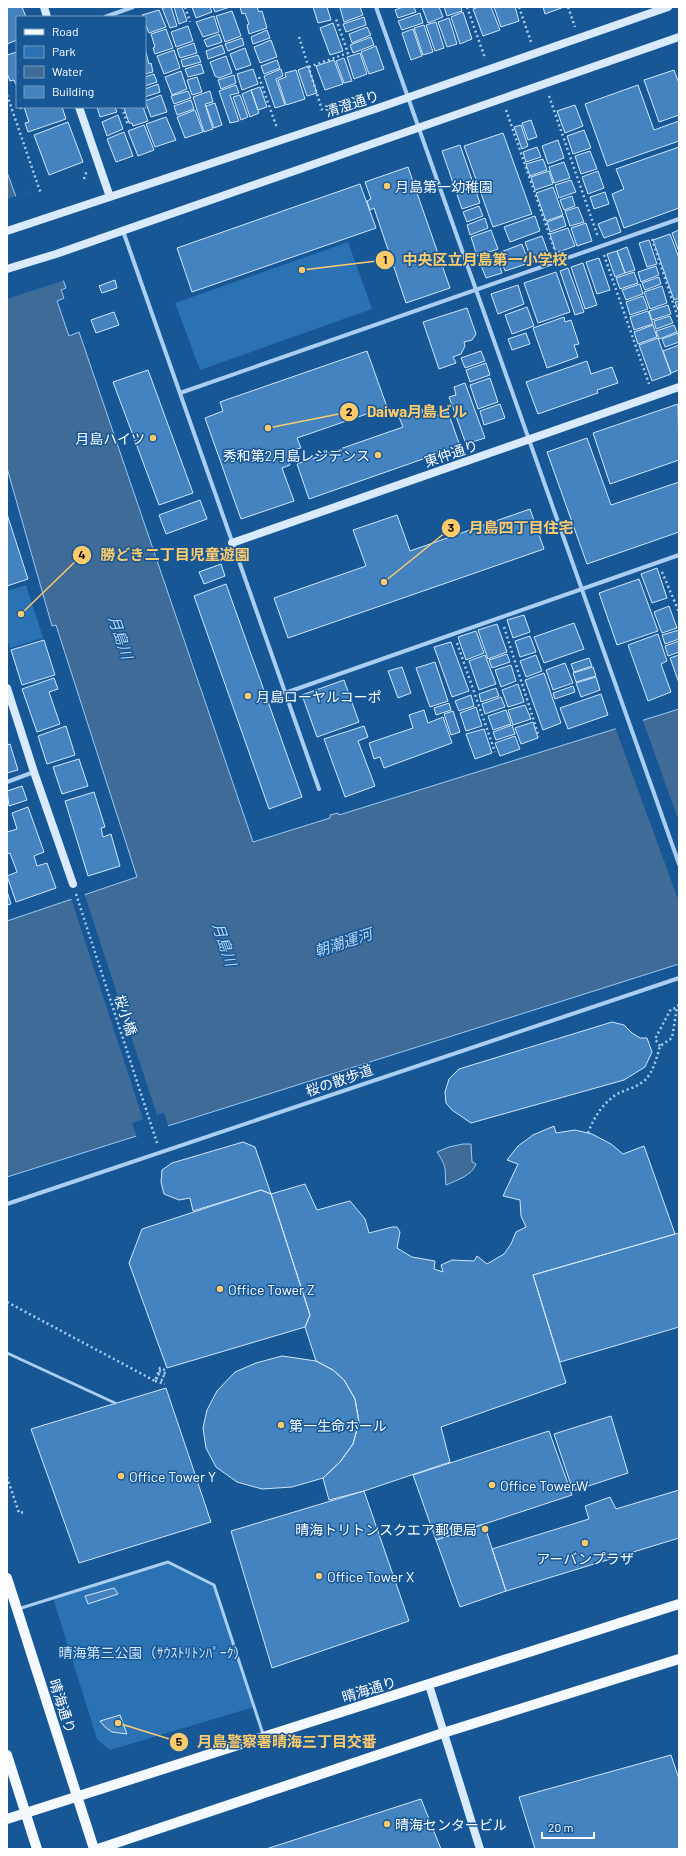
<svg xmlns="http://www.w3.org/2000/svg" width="686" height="1856" font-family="Barlow,'Noto Sans JP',sans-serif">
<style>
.green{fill:#2b72b5}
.water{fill:#3e6b98;stroke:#9ccaf3}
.pier{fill:#175796}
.building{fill:#4483bf;stroke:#d1e7fc}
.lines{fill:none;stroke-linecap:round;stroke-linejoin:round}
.path{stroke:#aacef1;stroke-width:2.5;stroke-dasharray:2 3;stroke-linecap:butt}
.lane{stroke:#aacef1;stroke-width:3}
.street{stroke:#aacef1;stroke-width:4}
.secondary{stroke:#d8eafc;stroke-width:8}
.primary{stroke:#f4f9ff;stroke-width:10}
.poi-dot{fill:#ffca6a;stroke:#175796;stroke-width:1.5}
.labels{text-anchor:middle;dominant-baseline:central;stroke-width:3;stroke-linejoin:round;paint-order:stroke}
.street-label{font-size:14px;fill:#fff;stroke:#175796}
.poi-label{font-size:14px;fill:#fff;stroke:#175796;text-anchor:start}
.park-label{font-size:14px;fill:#d1e7fc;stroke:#175796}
.water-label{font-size:15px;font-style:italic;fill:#b6d8f8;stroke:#175796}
.leader{fill:none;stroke:#ffca6a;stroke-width:1.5}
.callout-dot{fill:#ffca6a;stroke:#175796;stroke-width:1.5}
.mark-label{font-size:12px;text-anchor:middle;font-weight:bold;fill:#111}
.callout-label{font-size:15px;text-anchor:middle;font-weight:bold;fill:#ffca6a;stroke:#175796;stroke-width:3;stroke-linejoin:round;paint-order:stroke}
</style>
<rect width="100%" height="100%" fill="#175796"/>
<path class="green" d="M348,242L372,309L200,370L175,303Z
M26,585L43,638L10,648L7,639V591Z
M168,1562L214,1585L254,1707L110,1750L97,1739L53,1598Z"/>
<path class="water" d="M7,172L16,197L32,192L66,288L61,290L64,298L57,301L69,336L79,332L253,842L330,818V815L338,813L339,815L679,709V964L7,1177V921L137,877L56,625L52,626L7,468Z
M463,1144H471L472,1162L476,1164C473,1175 455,1181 446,1185C444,1167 448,1169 437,1152L449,1147Z"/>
<path class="pier" d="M33,191L65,280L7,299V199Z
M642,718L679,822V902L615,727Z
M84,893L157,1115L164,1113L169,1128L137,1138L132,1123L143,1119L71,898Z"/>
<path class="building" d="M7,7H22L26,17H17V40L7,44Z
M171,7L177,26L170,28L162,8Z
M174,7H182L187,21L179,24Z
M192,7H210L212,12L196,18Z
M213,7H230L215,12Z
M240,7H257L259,12L262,11L267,28L249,34L247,25L249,24L245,13L242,14Z
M313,7H327L331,20L318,23Z
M343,7H360L363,15L344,22L340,8Z
M403,7H414L416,12L398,18L395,10Z
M422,7H439L443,17L428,23Z
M444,7H461L462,11L447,16Z
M479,7H491L500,30L483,36L473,9Z
M494,7H515L519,21L501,27Z
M543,7H564L545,14Z
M159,10L166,27L149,33L145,23V17L142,15Z
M232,11L241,36L225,42L216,16Z
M463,12L472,39L460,44L451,17Z
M420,13L423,23L402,30L398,21Z
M214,16L219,32L203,37L196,22Z
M364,17L366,25L346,32L343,24Z
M449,18L457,44L447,47L438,22Z
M436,22L444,48L435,51L426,25Z
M333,23L343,51L330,55L320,28Z
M424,25L433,52L423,55L414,28Z
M188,26L193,41L176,47L171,32Z
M367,27L371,35L352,43L349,34Z
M166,29L173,48L155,54L153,48L155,47L151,34Z
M413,29L422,56L411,60L402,33Z
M267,30L270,38L253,44L251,37Z
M219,34L222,42L207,47L204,40Z
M371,37L374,45L353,53L350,45Z
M242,38L244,45L228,51L225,44Z
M271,40L277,57L260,63L254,47Z
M194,43L197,53L180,58L177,49Z
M222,45L225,53L208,59L206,51Z
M376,46L384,69L369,74L361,52Z
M245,48L251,65L236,70L230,54Z
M145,49L149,64L151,63L153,72L145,74Z
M174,50L180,68L164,74L157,56Z
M17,52V87L14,80L10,81L7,73V55Z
M360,53L367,74L354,79L347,57Z
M198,55L201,62L183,67L181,60Z
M226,56L232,73L219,78L215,76L210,62Z
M344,58L352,81L344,83L336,61Z
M277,60L280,68L264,74L261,66Z
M334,60L343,84L325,90L316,66Z
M201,64L204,73L188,77L185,69Z
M308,66L317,93L307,96L298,70Z
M253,69L258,84L242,90L237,74Z
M281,69L283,76L276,79L285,105L275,108L264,76Z
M296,70L305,99L286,105L278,80L286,77L285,73Z
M674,70L679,84V115L659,122L644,80Z
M181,71L187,89L172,95L165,77Z
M154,74L157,82L145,86V77Z
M234,75L236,83L221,89L218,80Z
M197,77L202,92L192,95L187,80Z
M158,84L160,92L145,97V89Z
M236,85L239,93L230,95L239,121L230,123L219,91Z
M638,85L654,130L679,121V141L607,166L585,104Z
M260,87L267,107L258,110L251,90Z
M251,90L259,113L250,117L242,94Z
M188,91L191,98L174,104L171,96Z
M210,91L213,102L205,104L213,129L204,132L193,97Z
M161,95L167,112L151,117L145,101Z
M240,95L248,117L241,120L233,97Z
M191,100L194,109L177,115L174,106Z
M215,103L222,125L214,128L206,106Z
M575,105L583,126L565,133L557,111Z
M20,107H62L66,119L28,132L25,123L29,122L24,107L20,109Z
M97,107H115L117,112L100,117Z
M127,107H143L148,121L133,126L132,123H129L124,108Z
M195,110L203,132L185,138L177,117Z
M118,115L123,129L107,136L102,122Z
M166,117L176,140L155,147L146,124Z
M531,120L537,137L528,140L522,123Z
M68,122L83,162L49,175L34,135Z
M144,125L154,150L138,156L128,131Z
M521,125L528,146L522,149L514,127Z
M584,130L591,148L573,154L567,136Z
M124,132L133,156L116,162L107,139Z
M503,133L532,214L493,227L464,146Z
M558,140L564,158L548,164L542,146Z
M460,145L480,203L462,209L442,151Z
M537,147L541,157L526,162L523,152Z
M679,147V208L624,228L612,194L624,189L616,169Z
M590,151L597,169L581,174L575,156Z
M543,159L547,170L530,176L526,164Z
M564,162L570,178L554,183L549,167Z
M408,167L450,288L406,303L374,208L370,210L367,201L371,199L365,182Z
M549,171L553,184L535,190L531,177Z
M598,171L604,188L588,194L582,177Z
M571,180L576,192L559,198L555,185Z
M360,184L376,228L192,292L177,248Z
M553,187L563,215L546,221L536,193Z
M605,192L609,204L594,209L590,197Z
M572,196L575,206L564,210L560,200Z
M479,206L483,216L467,222L463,212Z
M578,207L584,222L570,226L565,211Z
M535,216L540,231L510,242L504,227Z
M563,216L566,226L550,232L547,222Z
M616,217L621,232L604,238L598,224Z
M485,218L488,228L470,235L467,225Z
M586,223L592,241L577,246L571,228Z
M568,228L575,246L556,253L550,234Z
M491,230L498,249L477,256L471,237Z
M679,230V252L672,233Z
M670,234L679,258V298L674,300L653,240Z
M542,236L549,255L532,262L525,242Z
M649,240L657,264L647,267L639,243Z
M522,244L529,263L505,271L498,253Z
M627,247L635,270L625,273L617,251Z
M617,251L625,273L615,277L607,254Z
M496,254L502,273L486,278L479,260Z
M599,258L610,290L597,294L586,262Z
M583,263L597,305L585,309L571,267Z
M656,266L659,275L641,282L638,272Z
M568,268L584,312L575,315L560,271Z
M556,272L570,312L538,323L524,283Z
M634,272L638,283L620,289L616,278Z
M659,277L661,284L645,290L642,283Z
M115,280L117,288L102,293L99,286Z
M640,284L643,294L626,300L622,290Z
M518,285L524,304L498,314L491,294Z
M662,286L667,303L650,309L644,292Z
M643,296L648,309L630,315L626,302Z
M679,301V310H678L675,302Z
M668,305L671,314L652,320L649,311Z
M527,307L534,326L512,334L505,315Z
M467,308L476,334L472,340L464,342L465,346L461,354L453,357L456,363L439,369L423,322Z
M648,311L653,324L634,330L630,317Z
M114,312L119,325L96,333L91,320Z
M670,316L673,323L656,329L654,321Z
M564,317L565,322L571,320L579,344L574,345L578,357L547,368L533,328Z
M653,325L657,337L638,344L634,332Z
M674,325L677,332L659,339L656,331Z
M526,333L530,344L512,350L508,339Z
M678,333L679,342L665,347L662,339Z
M658,338L671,374L652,381L639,345Z
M679,345V370L671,373L663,351Z
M367,351L387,407L297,438L301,448L293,450L296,458L289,461L290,465L282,468L294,501L241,519L205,418L223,411L220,402Z
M481,351L485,361L465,368L461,358Z
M587,361L591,374L612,367L618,383L597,390L598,393L538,414L526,382Z
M486,363L490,375L470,382L466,370Z
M148,370L193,493L159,505L113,382Z
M490,378L498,402L478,409L470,385Z
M465,383L485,438L466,444L449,397L456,395L454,387Z
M500,404L505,418L484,425L480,411Z
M678,404L679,460L610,484L593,433Z
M422,409L425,419L448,412L460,446L309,499L297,464L403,427L399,417Z
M587,438L611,505L679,482V532L587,564L547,452Z
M200,500L207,519L166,534L159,515Z
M530,509L544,549L288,638L274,598L366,566L353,530L397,515L410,551Z
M7,514L28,579L7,586Z
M221,564L225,576L204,584L199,572Z
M657,568L667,598L652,603L641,574Z
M639,579L658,631L617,645L599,593Z
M226,584L302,797L269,809L194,596Z
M669,606L677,628L662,633L654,612Z
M524,615L530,632L513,638L507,620Z
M574,623L584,649L544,663L534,637Z
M497,624L507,652L488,659L478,630Z
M679,630V639L665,644L662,635Z
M476,631L484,653L466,660L458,637Z
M658,634L667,661L661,664L671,692L648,701L628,645Z
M530,636L536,652L520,657L515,641Z
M44,640L55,675L22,685L11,650Z
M679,641V652L668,656L665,646Z
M451,642L469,691L452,697L434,647Z
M507,654L510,662L492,668L489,660Z
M485,655L496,684L479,690L469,661Z
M536,655L542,671L526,677L520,661Z
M679,655V683L670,658Z
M589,658L592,666L574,672L571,664Z
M435,662L448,701L430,707L416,668Z
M565,663L573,683L553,690L546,670Z
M511,665L516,681L501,687L495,670Z
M402,667L411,693L398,698L388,671Z
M593,667L596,676L576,682L573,673Z
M544,673L561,723L543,730L525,680Z
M596,677L600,690L581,697L576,683Z
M54,678L58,689L49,692L60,724L37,732L22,689Z
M344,680L359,722L317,737L302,695Z
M518,684L524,702L508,707L502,690Z
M573,686L575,692L555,699L553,693Z
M496,688L499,696L481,702L479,694Z
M601,694L608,715L568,729L560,708Z
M471,695L474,706L459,711L455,701Z
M501,697L505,707L485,714L482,704Z
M449,703L451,710L436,715L434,708Z
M525,705L531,719L513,725L508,710Z
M476,707L482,726L466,731L460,713Z
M424,710L428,723L443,717L452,743L384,768L380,757L374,759L369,743L413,728L409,715Z
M506,710L511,724L493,730L488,716Z
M453,711L460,732L451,735L444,714Z
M533,722L538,738L521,744L515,728Z
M512,725L515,734L496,740L493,732Z
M66,726L75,755L47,764L38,736Z
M364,726L368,737L358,741L375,786L345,797L324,739Z
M484,729L492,753L475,759L466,734Z
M515,736L520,749L500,756L495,743Z
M10,744L18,770L7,773V745Z
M79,759L88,786L62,794L53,767Z
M22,786L27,800L9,806L7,791Z
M94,792L105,827L101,828L103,837L111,834L120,866L88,876L65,801Z
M28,807L44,852L34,856L37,866L47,863L56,888L16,902L7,876L17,872L10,853L7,854V832L17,829L12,813Z
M7,891L11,904L7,905Z
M612,1022L624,1025L632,1033L640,1038H647L652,1052L645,1067L624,1080L471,1123L452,1110L446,1103L445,1092L449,1079L459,1069Z
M554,1126L556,1133L575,1130L592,1134L611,1144L623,1154L644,1146L675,1234L533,1275L566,1383L441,1427L450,1462L364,1491L329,1500L323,1478L340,1462L353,1444L359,1422L355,1399L344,1380L333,1370L316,1361L305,1327L310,1315L271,1194L305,1184L317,1210L350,1201L365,1219L369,1233L392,1227H397L400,1232L397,1248L412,1257L435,1261L434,1269L443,1272L441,1265L452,1260L474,1261L477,1256L487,1264L504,1254L511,1244L516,1232L526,1227L521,1216L520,1200L503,1196L518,1164L507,1160L518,1146L533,1135Z
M243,1142L255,1147L271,1194L261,1190L193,1211L190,1198L179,1200L164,1194L161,1182L162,1170L172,1163Z
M261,1190L271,1194L310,1315L305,1327L167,1368L129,1263L142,1229Z
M679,1233V1327L560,1362L533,1275Z
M282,1356L316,1361L333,1370L344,1380L355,1399L359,1422L353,1444L340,1462L323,1478L292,1487L262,1489L237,1482L216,1467L206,1448L203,1428L207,1410L217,1391L235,1372L256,1363Z
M166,1388L211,1522L79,1563L31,1429Z
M611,1416L628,1473L573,1491L554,1434Z
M549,1431L572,1495L436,1540L413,1475Z
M679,1490V1538L506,1591L492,1549L589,1519L585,1506L610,1497L616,1509Z
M364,1491L409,1621L272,1668L231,1531Z
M484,1524L506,1591L460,1607L436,1540Z
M114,1588L118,1594L88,1604L85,1596Z
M120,1715L127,1734L112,1732L105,1727L100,1721Z
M671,1755L679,1779V1849H535L519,1797Z
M421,1799L441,1849H266Z"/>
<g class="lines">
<path class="path" d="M185,7L190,22
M467,7L485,58
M519,7L531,42
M568,7L575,27
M299,37L323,113
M309,67L348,53L336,19
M259,77L277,128
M7,95L41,194
M549,96L598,237
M122,107L128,126
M506,110L555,251
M84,179L87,170
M652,239L679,321
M604,255L649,384
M662,572L679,612
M504,627L539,737
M457,643L495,752
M76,894L157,1143
M660,1046L655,1039L671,1009L677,1008
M588,1133C594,1117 603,1103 617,1094C627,1089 639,1087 647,1078C654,1069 657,1057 660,1046L672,1038L677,1008L679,1004
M7,1302L155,1381L160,1368L167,1371
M159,1371L167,1374
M158,1374L166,1377
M156,1378L165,1381
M155,1381L165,1384
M7,1477L19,1513L25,1512"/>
<path class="lane" d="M7,1353L115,1403
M18,1609L168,1562L214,1585L263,1734"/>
<path class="street" d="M376,7L679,864
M105,17L133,7
M123,231L319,789
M180,393L679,219
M285,693L679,555
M7,782L34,772
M7,1204L679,978"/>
<path class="secondary" d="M44,7L47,17
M79,107L110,197
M7,231L378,108L668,7
M7,269L56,254L679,37
M232,543L679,387
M7,688L34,772L73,884
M429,1685L480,1849"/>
<path class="primary" d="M7,1578L94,1849
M7,1755L37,1849
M7,1819L679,1604
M98,1849L443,1733L679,1659"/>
</g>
<g class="poi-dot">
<circle cx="387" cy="186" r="4"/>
<circle cx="153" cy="438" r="4"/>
<circle cx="378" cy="455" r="4"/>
<circle cx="248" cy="696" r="4"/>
<circle cx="220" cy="1289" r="4"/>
<circle cx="281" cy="1425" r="4"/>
<circle cx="121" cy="1476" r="4"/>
<circle cx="492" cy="1485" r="4"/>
<circle cx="485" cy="1529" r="4"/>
<circle cx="585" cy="1543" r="4"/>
<circle cx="319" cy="1576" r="4"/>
<circle cx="387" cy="1824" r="4"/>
</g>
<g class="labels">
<g class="street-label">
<text transform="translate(352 103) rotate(-18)">清澄通り</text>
<text transform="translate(451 453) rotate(-19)">東仲通り</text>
<text transform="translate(126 1015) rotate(72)">桜小橋</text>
<text transform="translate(339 1080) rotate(-19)">桜の散歩道</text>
<text transform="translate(369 1689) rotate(-17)">晴海通り</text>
<text transform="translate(63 1706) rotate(72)">晴海通り</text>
</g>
<g class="poi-label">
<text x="395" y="186">月島第一幼稚園</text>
<text x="145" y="438" text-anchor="end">月島ハイツ</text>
<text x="370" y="455" text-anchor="end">秀和第2月島レジデンス</text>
<text x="256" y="696">月島ローヤルコーポ</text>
<text x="228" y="1289">Office Tower Z</text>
<text x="289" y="1425">第一生命ホール</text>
<text x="129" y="1476">Office Tower Y</text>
<text x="500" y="1485">Office TowerW</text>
<text x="477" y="1529" text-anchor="end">晴海トリトンスクエア郵便局</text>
<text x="585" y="1558" text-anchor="middle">アーバンプラザ</text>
<text x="327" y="1576">Office Tower X</text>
<text x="395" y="1824">晴海センタービル</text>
</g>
<g class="park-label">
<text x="153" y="1652">晴海第三公園（ｻｳｽﾄﾘﾄﾝﾊﾟｰｸ）</text>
</g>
<g class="water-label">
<text transform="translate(121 637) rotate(71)">月島川</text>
<text transform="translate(343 942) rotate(-18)">朝潮運河</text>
<text transform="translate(225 944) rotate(71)">月島川</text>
</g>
</g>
<path class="leader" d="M302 270L385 260M268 428L349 412M384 582L451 528M21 614L82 555M118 1723L179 1742"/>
<g class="callout-dot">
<circle cx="302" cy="270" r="4"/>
<circle cx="268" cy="428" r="4"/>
<circle cx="384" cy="582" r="4"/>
<circle cx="21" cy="614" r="4"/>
<circle cx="118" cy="1723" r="4"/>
<circle cx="385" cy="260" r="10"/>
<circle cx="349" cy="412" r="10"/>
<circle cx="451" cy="528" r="10"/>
<circle cx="82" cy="555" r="10"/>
<circle cx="179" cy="1742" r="10"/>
</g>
<g class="mark-label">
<text x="385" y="264">1</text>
<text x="349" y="416">2</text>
<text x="451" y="532">3</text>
<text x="82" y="559">4</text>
<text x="179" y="1746">5</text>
</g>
<g class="callout-label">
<text x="485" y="265">中央区立月島第一小学校</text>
<text x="417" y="417">Daiwa月島ビル</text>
<text x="521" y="533">月島四丁目住宅</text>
<text x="175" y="560">勝どき二丁目児童遊園</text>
<text x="287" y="1747">月島警察署晴海三丁目交番</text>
</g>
<rect width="686" height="1856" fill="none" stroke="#ffffff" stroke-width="16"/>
<rect x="16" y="16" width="130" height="92" fill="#175796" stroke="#749ac0"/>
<rect x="24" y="29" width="20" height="6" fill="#f4f9ff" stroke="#749ac0"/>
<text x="52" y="36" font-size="12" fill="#ffffff">Road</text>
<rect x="24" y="46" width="20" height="12" fill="#2b72b5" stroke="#749ac0"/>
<text x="52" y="56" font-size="12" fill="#ffffff">Park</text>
<rect x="24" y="66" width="20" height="12" fill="#3e6b98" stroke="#749ac0"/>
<text x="52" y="76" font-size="12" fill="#ffffff">Water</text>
<rect x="24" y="86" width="20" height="12" fill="#4483bf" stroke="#749ac0"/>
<text x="52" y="96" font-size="12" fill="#ffffff">Building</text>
<path d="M542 1832v6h52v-6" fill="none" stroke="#ffffff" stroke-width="2"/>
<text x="548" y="1832" font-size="12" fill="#ffffff" stroke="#175796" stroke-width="3" paint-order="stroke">20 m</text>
</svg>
